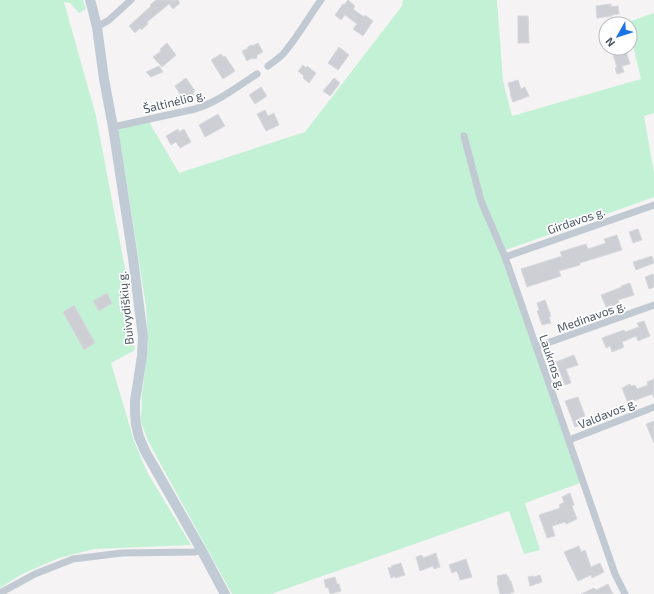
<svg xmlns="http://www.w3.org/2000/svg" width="654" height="594" font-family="'Exo 2',sans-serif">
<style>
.green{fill:#c3f1d5}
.building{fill:#cdcfd5;stroke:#d7d9de}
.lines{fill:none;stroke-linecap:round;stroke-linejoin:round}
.street{stroke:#c1cad2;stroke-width:7}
.secondary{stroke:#c1cbd6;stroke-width:10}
.labels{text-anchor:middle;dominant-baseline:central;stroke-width:3.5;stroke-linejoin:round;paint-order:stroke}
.street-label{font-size:12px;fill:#4a5661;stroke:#fff}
</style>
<rect width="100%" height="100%" fill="#f5f3f3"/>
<path class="green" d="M0,0H83L86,9L79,13L70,3L64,2L96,116L126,274L135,350L111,363L134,441L147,472L191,545L94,549L59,558L22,574L0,588Z
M403,0H497L503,81L512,116L641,79L630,32V24H628V22L654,13V113L644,116L654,173V197L500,252L580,483L525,503L540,550L524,554L509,511L271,594H232L148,441L141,422L142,395L148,344L146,306L118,128L149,122L179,173L305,132L402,6Z"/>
<path class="building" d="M156,0H178L180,3L173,9L169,4L147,22L148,24L141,30L140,28L135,33L129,26L151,6L150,5Z
M348,0L355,6L353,9L364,17L365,15L373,21L363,36L353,29L357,24L345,15L341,20L335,15L343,4L344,5Z
M611,4V7L618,6L619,14L612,15V16L597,18L596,6Z
M518,16H528L529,43H518Z
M167,43L176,55L162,67L153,57L161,51L160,49Z
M258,43L263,52L257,55V58L254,59L252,58L247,61L242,51L247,49L248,47L251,45L252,46Z
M339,47L349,55L338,70L328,63Z
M615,48H625L630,64L622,66L624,72L617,74L615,68L617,67L611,49Z
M221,54L223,57L225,56L235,71L223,79L211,60Z
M303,65L306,68L307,66L316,73L309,83L303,78L304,76L298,71Z
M159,66L163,72L151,77L146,72Z
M186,78L195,91L193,92L194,94L181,102L177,96L180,94L175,86Z
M334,78L340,83L330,96L323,91Z
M518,80L521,89L525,87L529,96L513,102L510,94H511L508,83Z
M261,87L267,96L255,104L249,95Z
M265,110L268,116L274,113L279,125L266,131L257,114Z
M218,114L225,126L205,137L199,125Z
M178,129L179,132L184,129L191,142L180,148L176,142L171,145L166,136Z
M638,229L642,240L633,243L629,232Z
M617,235L622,250L580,263V265L559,271L561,276L527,287L521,269L562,256L560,252L586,244L588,249L606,243L604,239Z
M652,256L654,263L636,270L633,262Z
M653,274L654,277V287L649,289L645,277Z
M630,283L634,295L618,300L619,303L613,306L612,305L606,307L601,295L622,287L621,286Z
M107,293L112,303L99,311L93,301Z
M545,300L551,316L549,317L551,323L542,325L537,311L539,310L537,303Z
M74,305L95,343L84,350L63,312Z
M644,321L650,336L638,341L636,336L622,342L624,347L612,352L610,346L606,348L602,338L624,330L625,332L639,327L637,323Z
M574,355L578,365L566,369L571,383L565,385L556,362Z
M654,379V398L652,394L628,403L622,388L630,384L631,386L635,385L637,389L648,385L647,382Z
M578,397L585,416L579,418L581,425L575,427L565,401Z
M654,421V443L646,424Z
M570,493L574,505L572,506L577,519L566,524L565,522L552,526L555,536L547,538L539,515L560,508L559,505L564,502L562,497Z
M579,546L581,552L585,550L591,567L600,563L604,572L592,578L591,575L578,581L570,565L564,552Z
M436,553L440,567L434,569L433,566L420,571L416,557L422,555L423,558Z
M466,559L472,577L460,580L457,571L452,573L449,565Z
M401,563L405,575L395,578V576L391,578L388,568L392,567L391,566Z
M506,574L507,576H508L510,581H511L514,592L508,594H500L497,582L498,581L497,576Z
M540,575L542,582L530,586L528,577L534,576V577Z
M335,577L337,584H339L341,591L330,594L328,587L326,588L324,580Z
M608,584L613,594H581L594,588L596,590Z"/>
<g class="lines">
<path class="street" d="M97,27L109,20L131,0
M268,66C273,62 278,59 283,54C297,38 308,18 321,0
M113,127L195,109C218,102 237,87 257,74
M464,136L481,201L505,257L615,574L625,594
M505,257L654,205
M536,347L654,305
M569,440L654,407
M0,593L35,574L73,559L122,553L194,552L202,551"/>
<path class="secondary" d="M90,0L92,7L97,27L104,79L113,127L133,258L143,337L142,356L135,401V413L136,425L139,437L145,451L202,551L225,594"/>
</g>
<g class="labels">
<g class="street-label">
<text transform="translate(174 101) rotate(-14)">Šaltinėlio g.</text>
<text transform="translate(576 220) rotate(-19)">Girdavos g.</text>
<text transform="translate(125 308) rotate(-96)">Buivydiškių g.</text>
<text transform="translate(591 316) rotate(-20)">Medinavos g.</text>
<text transform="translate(553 362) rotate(71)">Lauknos g.</text>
<text transform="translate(607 413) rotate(-22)">Valdavos g.</text>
</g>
</g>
<g transform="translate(618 36) rotate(231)"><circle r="19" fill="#ffffff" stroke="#b7bbc0"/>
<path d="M0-3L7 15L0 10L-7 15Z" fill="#1a73e8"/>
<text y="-6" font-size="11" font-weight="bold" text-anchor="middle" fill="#4a5661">N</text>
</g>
</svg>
